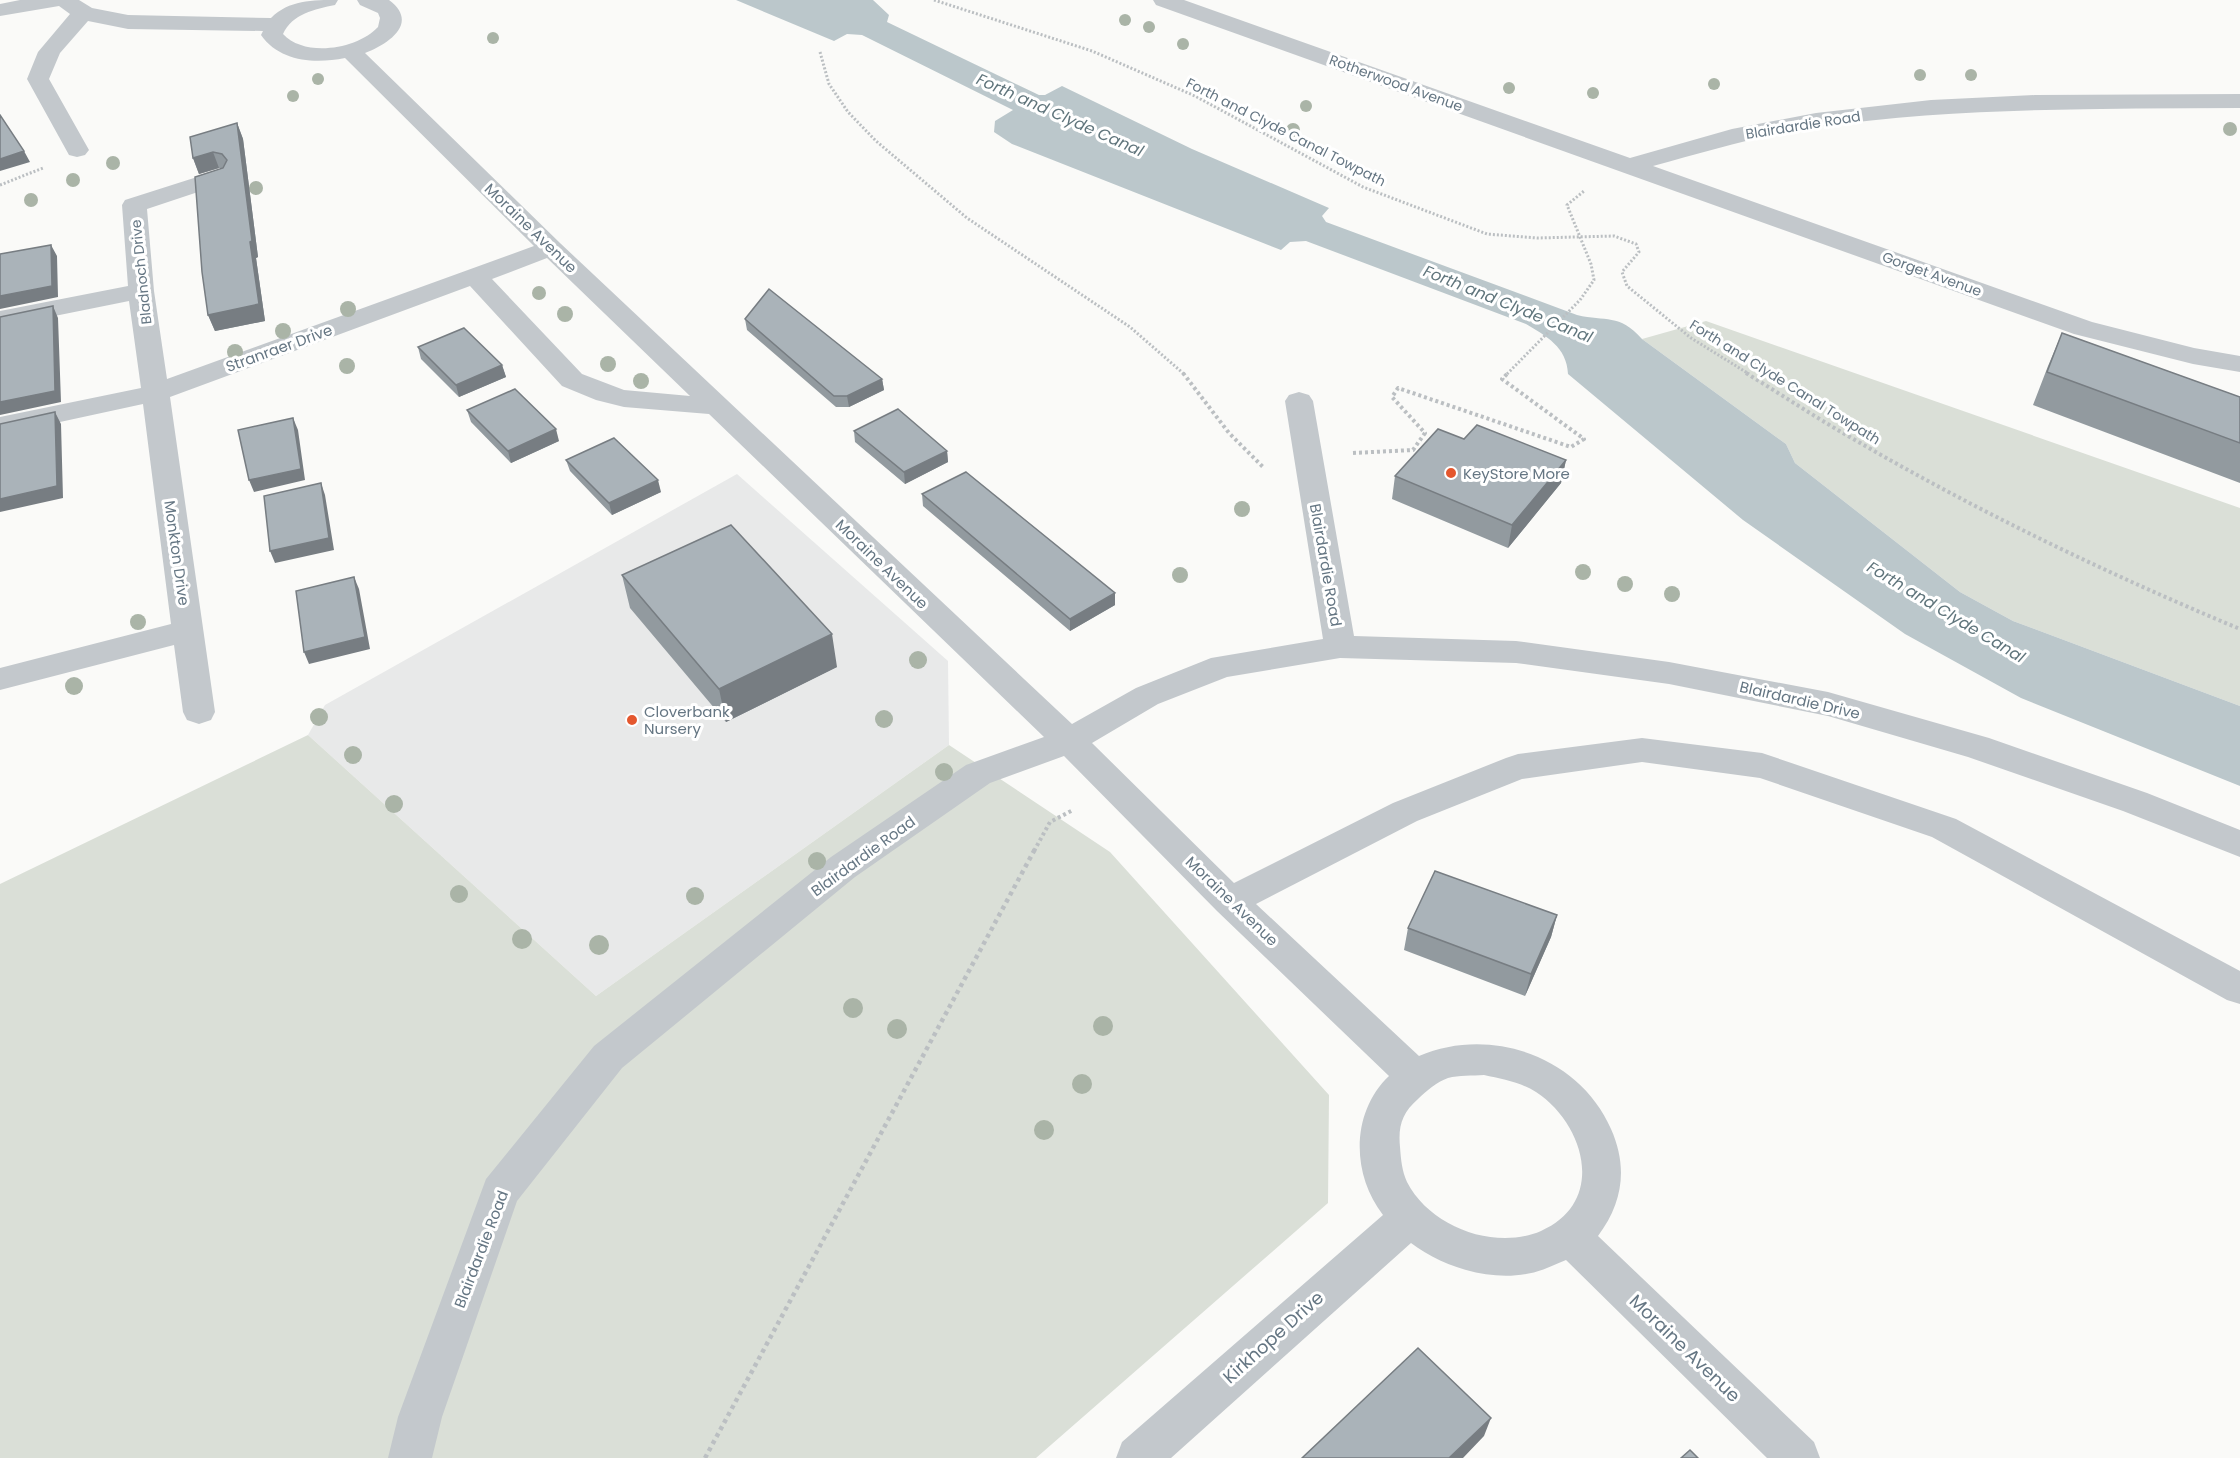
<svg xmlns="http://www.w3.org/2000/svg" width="2240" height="1458" font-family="Poppins,sans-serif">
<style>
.built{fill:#e8e9e9}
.green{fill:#dadfd7}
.water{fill:#bbc7cb}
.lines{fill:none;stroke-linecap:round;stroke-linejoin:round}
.path-far2{stroke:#bbbfc2;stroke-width:3;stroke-dasharray:2 2;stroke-linecap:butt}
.path-far1{stroke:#bbbfc2;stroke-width:4;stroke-dasharray:3 3;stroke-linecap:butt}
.path{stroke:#bbbfc2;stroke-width:4.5;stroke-dasharray:4 4;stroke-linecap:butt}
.minor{fill:#c3c8cc;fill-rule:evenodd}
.tree{fill:#aab4a7}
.wall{fill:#929a9f}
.shaded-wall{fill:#777d82}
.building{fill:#aab3b9;stroke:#777d82;stroke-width:1.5}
.poi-dot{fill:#e4572e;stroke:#fff;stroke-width:2}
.labels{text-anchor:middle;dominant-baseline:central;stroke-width:6;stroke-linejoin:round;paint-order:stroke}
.far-street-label{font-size:14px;fill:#657683;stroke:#fff}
.street-label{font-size:15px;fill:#657683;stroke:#fff}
.poi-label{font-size:15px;fill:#657683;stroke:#fff;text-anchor:start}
.water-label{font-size:16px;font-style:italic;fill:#60757c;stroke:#fff}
.near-street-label{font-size:18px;fill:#657683;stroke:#fff}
</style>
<rect width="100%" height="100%" fill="#fafaf8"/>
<path class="built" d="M737,474L948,661L949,745L596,996L308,735L325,705Z"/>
<path class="green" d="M1706,321L2240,508V706L2013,621L1960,592L1795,463L1786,444L1642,339Z
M308,735L596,996L949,745L1110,852L1329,1095L1328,1203L1036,1458H0V884Z"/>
<path class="water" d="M736,0H873L889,15L887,22L1039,95H1045L1062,86L1192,149L1329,208L1322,216L1326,222L1577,315C1606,322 1619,313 1642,339L1786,444L1795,463L1960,592L2013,621L2240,706V786L2021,698L1905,634L1743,520L1568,374C1567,347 1546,336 1526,324L1306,241L1290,242L1281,250L1012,144L994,132L995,121L1013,110L862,35L847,34L834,41Z"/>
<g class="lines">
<path class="path-far2" d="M934,0L1092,51L1195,96L1363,187L1487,234L1537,238L1614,236L1636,244L1639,252L1622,272L1627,286L1691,338L1749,374
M820,52L829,84L848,112L876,141L967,218L1130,327L1184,374
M0,185L43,168
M1507,374L1580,300L1594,280L1591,264L1567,205L1584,191"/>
<path class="path-far1" d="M1183,373L1229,433L1263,467
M1746,373C1782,395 1818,419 1855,440C1979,512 2108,574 2240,629
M1353,453L1413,450L1425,433L1392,397L1398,388L1571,447L1584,439L1502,379L1508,373
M1034,851L1050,822L1073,810"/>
<path class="path" d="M705,1458L1035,849"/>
<path class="minor" d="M20,0H79L92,8L128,15L271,18C289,0 312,0 338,0L335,5C315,9 292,14 283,34C305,58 358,49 378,27L380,18L378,13L360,5L357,0H389C420,23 388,44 365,53L560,243L1072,724L1136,688L1211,658L1323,639L1285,401L1289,395L1299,392L1309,395L1313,401L1354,636L1516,641L1669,662L1828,692L1989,738L2147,793L2240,830V857L2123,811L1968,757L1828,716L1669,684L1516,663L1340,658L1227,677L1158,704L1092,743L1234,883L1393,803L1506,758L1518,754L1642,738L1762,753L1956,819L2240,971V1004L2227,1000L1932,837L1760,778L1642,762L1522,779L1417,821L1256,904L1419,1056C1491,1025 1580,1057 1611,1129C1628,1167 1623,1203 1598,1236L1814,1442L1820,1458H1767L1566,1260C1554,1265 1540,1272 1526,1274C1487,1281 1441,1266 1411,1243L1171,1458H1116L1122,1442L1383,1215C1351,1174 1351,1112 1389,1076L1217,911L1064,756L990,783L855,877L622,1068L517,1201L442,1417L432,1458H388L398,1417L486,1179L594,1046L831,857L966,765L1044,737L709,414L624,407L596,400L562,386L470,286L170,397L215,712L211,720L199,724L187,720L183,712L174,645L0,690V668L171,624L143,404L0,435V417L141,388L129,301L0,327V311L128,286L122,205L125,200L219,170L228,172L231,177L228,182L147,209L154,291L167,379L534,246L345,58C315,64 280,62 261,35L263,31L128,29L88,21L60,53L49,79L89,150L85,155L77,157L69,155L27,79L38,52L70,14L59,6L0,16V4ZM547,258L690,396L624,390L582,374L492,279ZM1484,1075C1502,1079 1520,1082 1536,1092C1585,1124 1607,1202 1541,1231C1495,1251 1430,1227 1407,1182C1402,1171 1401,1160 1400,1147C1398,1126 1402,1113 1418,1099C1426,1091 1437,1082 1448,1078C1459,1075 1472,1076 1484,1075Z
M1153,0H1184L1630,158L1732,129L1816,113L1931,100L2035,95L2240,94V108C2099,109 1957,107 1817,127C1761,135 1707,151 1653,166L2092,322L2194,348L2240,356V372L2193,364L2074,334L1156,5Z"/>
</g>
<g class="tree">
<circle cx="1125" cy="20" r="6"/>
<circle cx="1149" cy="27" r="6"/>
<circle cx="493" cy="38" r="6"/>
<circle cx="1183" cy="44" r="6"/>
<circle cx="1920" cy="75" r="6"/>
<circle cx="1971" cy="75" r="6"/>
<circle cx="318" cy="79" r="6"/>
<circle cx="1714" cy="84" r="6"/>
<circle cx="1509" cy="88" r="6"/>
<circle cx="1593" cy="93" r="6"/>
<circle cx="293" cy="96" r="6"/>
<circle cx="1306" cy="106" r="6"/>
<circle cx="2230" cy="129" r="7"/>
<circle cx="1293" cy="130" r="7"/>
<circle cx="113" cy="163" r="7"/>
<circle cx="73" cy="180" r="7"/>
<circle cx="256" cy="188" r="7"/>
<circle cx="31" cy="200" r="7"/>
<circle cx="539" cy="293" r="7"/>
<circle cx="348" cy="309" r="8"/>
<circle cx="565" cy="314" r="8"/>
<circle cx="283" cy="331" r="8"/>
<circle cx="235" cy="352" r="8"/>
<circle cx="608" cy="364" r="8"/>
<circle cx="347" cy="366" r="8"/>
<circle cx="641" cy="381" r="8"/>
<circle cx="1242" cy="509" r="8"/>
<circle cx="1583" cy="572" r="8"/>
<circle cx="1180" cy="575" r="8"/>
<circle cx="1625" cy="584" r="8"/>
<circle cx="1672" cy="594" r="8"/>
<circle cx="138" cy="622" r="8"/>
<circle cx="918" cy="660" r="9"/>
<circle cx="74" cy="686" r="9"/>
<circle cx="319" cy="717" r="9"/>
<circle cx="884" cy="719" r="9"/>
<circle cx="353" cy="755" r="9"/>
<circle cx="944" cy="772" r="9"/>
<circle cx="394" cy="804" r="9"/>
<circle cx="817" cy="861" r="9"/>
<circle cx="459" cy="894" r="9"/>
<circle cx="695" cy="896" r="9"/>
<circle cx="522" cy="939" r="10"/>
<circle cx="599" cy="945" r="10"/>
<circle cx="853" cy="1008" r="10"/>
<circle cx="1103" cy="1026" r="10"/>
<circle cx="897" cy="1029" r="10"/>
<circle cx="1082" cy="1084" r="10"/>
<circle cx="1044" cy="1130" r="10"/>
</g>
<path class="wall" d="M237,123L243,139L258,257L256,258L265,321L215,331L208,315L222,168H219L199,174L193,158Z
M745,319L882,379L884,390L849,407H836L747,330Z
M2062,333L2240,397V483L2033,405L2048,366Z
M418,347L502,365L506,377L459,397L421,359Z
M467,410L559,441L511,463L471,422Z
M854,431L947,451L948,462L905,484L855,442Z
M1464,439L1566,460L1561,483L1508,548L1392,499L1395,476Z
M566,460L661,492L612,515L570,471Z
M922,494L1115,605L1070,631L923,506Z
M622,575L837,667L726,722L630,608Z
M1557,915L1551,937L1525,996L1404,950L1408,928Z"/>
<path class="shaded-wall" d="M237,123L243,139L258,257L256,258L265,321L215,331L208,315L250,242Z
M24,151L30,162L0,171V159Z
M213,152L219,168L199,174L193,158Z
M51,245L57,256L58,297L0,309V296Z
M53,306L58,318L61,402L0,415V402Z
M502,365L506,377L459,397L456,385Z
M882,379L884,390L849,407L847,396Z
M55,412L61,424L63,498L0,512V499Z
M293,418L298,430L305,480L254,492L249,480Z
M556,429L559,441L511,463L508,451Z
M947,451L948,462L905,484L904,472Z
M1566,460L1561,483L1508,548L1512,525Z
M658,480L661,492L612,515L609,503Z
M321,483L325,495L334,550L275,563L270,551Z
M354,577L359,589L370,649L309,664L304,652Z
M1115,593V605L1070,631V619Z
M832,634L837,667L726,722L719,689Z
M1557,915L1551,937L1525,996L1531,974Z
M1491,1418L1484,1436L1463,1458H1449Z"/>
<path class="building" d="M0,115L24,151L0,159Z
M237,123L252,241L250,242L259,304L208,315L202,272L195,177L223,168L227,160L222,154L213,152L193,158L190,137Z
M51,245L52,286L0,296V254Z
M769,289L882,379L847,396H834L745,319Z
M53,306L55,391L0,402V317Z
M464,328L502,365L456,385L418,347Z
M2062,333L2240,397V443L2047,372Z
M515,389L556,429L508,451L467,410Z
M898,409L947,451L904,472L854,431Z
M55,412L57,486L0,499V424Z
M293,418L301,469L249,480L238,430Z
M1477,425L1566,460L1512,525L1395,476L1438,429L1464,439Z
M614,438L658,480L609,503L566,460Z
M966,472L1115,593L1070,619L922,494Z
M321,483L329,538L270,551L264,496Z
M731,525L832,634L719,689L622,575Z
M354,577L365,637L304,652L296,591Z
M1435,871L1557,915L1531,974L1408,928Z
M1418,1348L1491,1418L1449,1458H1302Z
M1690,1450L1698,1458H1681Z"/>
<g class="poi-dot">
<circle cx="1451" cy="473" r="6"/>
<circle cx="632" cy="720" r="6"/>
</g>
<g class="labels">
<g class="far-street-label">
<text transform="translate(1396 83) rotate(20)">Rotherwood Avenue</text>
<text transform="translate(1803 125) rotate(-9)">Blairdardie Road</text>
<text transform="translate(1286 132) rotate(27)">Forth and Clyde Canal Towpath</text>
<text transform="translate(141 272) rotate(-96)">Bladnoch Drive</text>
<text transform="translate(1932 274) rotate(20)">Gorget Avenue</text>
<text transform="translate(1785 382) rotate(32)">Forth and Clyde Canal Towpath</text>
</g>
<g class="street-label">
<text transform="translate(531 228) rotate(44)">Moraine Avenue</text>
<text transform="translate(279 348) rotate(-20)">Stranraer Drive</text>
<text transform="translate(177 553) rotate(82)">Monkton Drive</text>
<text transform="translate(882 564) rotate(44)">Moraine Avenue</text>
<text transform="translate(1326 565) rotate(80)">Blairdardie Road</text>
<text transform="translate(1800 700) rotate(13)">Blairdardie Drive</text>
<text transform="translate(863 856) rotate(-36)">Blairdardie Road</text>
<text transform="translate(1232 901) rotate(44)">Moraine Avenue</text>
<text transform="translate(481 1249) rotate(-69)">Blairdardie Road</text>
</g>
<g class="poi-label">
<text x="1463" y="473">KeyStore More</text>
<text x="644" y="711">Cloverbank<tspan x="644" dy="17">Nursery</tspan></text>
</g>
<g class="water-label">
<text transform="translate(1060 115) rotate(24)">Forth and Clyde Canal</text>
<text transform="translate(1508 304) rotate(22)">Forth and Clyde Canal</text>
<text transform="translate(1946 612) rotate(31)">Forth and Clyde Canal</text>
</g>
<g class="near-street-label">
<text transform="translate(1273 1337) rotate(-42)">Kirkhope Drive</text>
<text transform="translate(1685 1348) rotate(44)">Moraine Avenue</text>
</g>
</g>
</svg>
